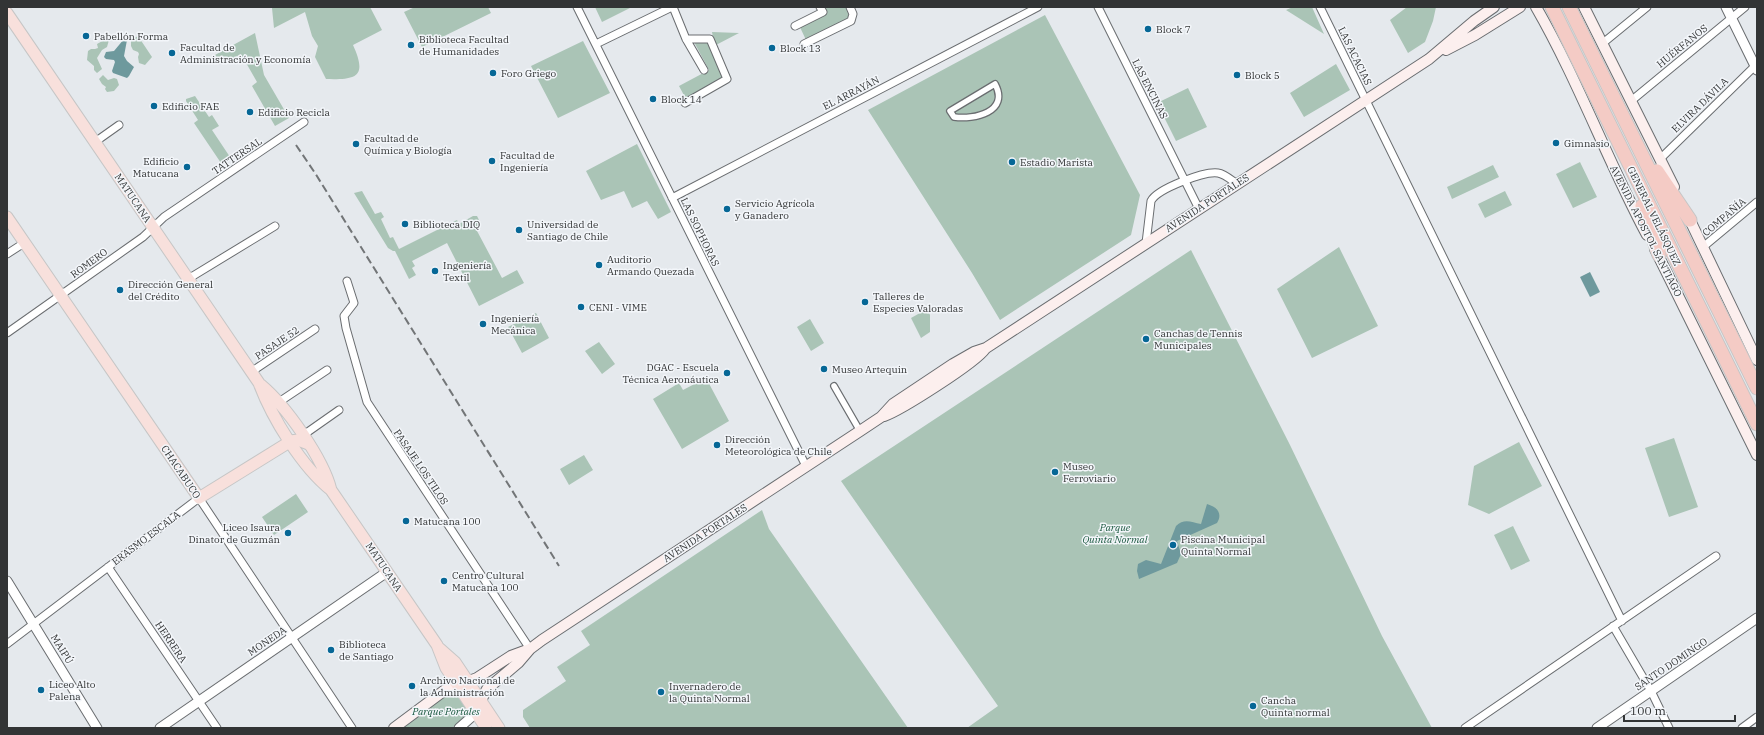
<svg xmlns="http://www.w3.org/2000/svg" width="1764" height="735" font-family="'IBM Plex Serif',serif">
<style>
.green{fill:#aac4b6}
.water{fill:#6e999d}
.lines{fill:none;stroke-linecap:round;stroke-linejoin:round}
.pedestrian-casing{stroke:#6a6d70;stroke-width:8}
.minor-casing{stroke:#6a6d70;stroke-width:9}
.tertiary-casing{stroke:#6a6d70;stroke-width:11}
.secondary-casing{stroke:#6a6d70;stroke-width:12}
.primary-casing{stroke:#c6c6c6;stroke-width:13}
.motorway-casing{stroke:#c6c6c6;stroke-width:15}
.pedestrian{stroke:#fff;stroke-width:5.5}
.minor{stroke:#fff;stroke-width:7}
.tertiary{stroke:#fff;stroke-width:9}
.secondary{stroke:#fcefee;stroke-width:10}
.primary{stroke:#f8e0dc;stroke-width:11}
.motorway{stroke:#f4cbc5;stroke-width:13}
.rail{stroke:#727577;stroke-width:2;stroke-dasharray:8 4;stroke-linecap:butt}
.poi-dot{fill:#066796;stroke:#f3f6fa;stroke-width:1.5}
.labels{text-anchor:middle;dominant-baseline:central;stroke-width:3;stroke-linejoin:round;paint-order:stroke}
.poi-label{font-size:10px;fill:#323435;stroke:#f3f6fa;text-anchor:start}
.street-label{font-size:10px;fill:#323435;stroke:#f3f6fa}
.park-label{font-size:10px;font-style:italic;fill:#19573e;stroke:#f3f6fa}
</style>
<rect width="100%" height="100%" fill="#e5e9ed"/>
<path class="green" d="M274,7H370L382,30L353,45C367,76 358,80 326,79L315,57L318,46L312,36L305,12L274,28L272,8Z
M415,7H488L491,13L422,47L404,12Z
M595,7H632L602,22Z
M824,7H847L850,13L848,19L806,40L799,25Z
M1293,7H1312L1324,34L1286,10Z
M1407,7H1436L1433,21L1425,42L1408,53L1390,20Z
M1045,15L1140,195L1131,235L1000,320L972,273L868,110Z
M712,32L739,33L714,46L730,77L686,99L679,86L709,70L694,42L713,37Z
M255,33L264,75L289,118L275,126L252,86L257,82L241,54L223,64L215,55Z
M138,36L152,57L145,65L139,63L138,57L139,54L138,52L133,50L131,46V40Z
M106,39L109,40L107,47L102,50L97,58L102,69L97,73L94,70V66L87,60L88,51L91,49H95L98,48L97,44Z
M583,41L610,93L558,118L531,66Z
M1336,64L1350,90L1304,117L1290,93Z
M103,75L108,80L114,78L117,79L119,85L114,91L107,92L105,89L106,87L102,84L99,79Z
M1188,88L1207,127L1176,141L1157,103Z
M195,96L209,117L212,115L219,126L212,130L230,157L221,163L194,123L198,120L186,101V99Z
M637,144L671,212L658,219L647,201L632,208L624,191L601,200L586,171Z
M1580,162L1597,197L1573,208L1556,174Z
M1493,165L1499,177L1452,199L1447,187Z
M362,191L375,214L381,212L384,217L381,219L390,238L393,237L399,249L457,220L459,224L473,216H477L481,224L478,225L479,227L476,229L502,278L517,270L524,283L479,306L447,243L412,261L415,266L412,268L416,275L409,279L395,251H393L388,248L354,193Z
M1505,191L1512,205L1485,218L1478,204Z
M1339,247L1378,326L1312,358L1277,289Z
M1191,250L1290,445L1382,636L1432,728H967L998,706L841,481Z
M927,309L930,315V332L921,338L911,318Z
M536,313L549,338L522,353L508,327Z
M810,319L824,343L811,351L797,327Z
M599,342L615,364L602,374L585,351Z
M706,378L729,421L682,449L653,399L679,383L683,390Z
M1674,438L1698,507L1669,517L1645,448Z
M1519,442L1542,486L1489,514L1468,505L1474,466Z
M584,455L593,470L569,485L560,469Z
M296,494L308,512L274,535L262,517Z
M762,510L769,529L908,728H530L523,717V710L566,681L557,667L590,645L581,631Z
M1513,526L1530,561L1511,570L1494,535Z
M455,689L470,714L452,728H396Z"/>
<path class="water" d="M124,39L127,40L124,56L127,61L134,67L129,76L127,78L113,73L112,71L115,62L114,60L106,59L104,57L106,52L114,51Z
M1590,272L1600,292L1590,297L1580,277Z
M1207,504C1217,507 1223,513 1217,523L1177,541L1181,554L1177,563L1139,579L1137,571L1138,564L1146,560L1161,564L1176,526C1184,518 1191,522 1201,524Z"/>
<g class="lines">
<g class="pedestrian-casing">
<path id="pedestrian" d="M995,84C1010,112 974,120 954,117L950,111Z
M834,386L860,431"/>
</g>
<g class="minor-casing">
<path id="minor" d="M577,7L806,466
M673,7L686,39L704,70
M1098,7L1199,209
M1320,7L1622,621
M795,26L823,12L820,7
M1603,43L1647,7
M596,44L672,7
M804,44L851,21L853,14L850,7
M1631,101L1745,7
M685,103L727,79L710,39H686
M95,142L119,125
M1660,159L1755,66
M672,198L1038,7
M1146,243L1151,201C1157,189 1204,171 1218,173C1225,174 1231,180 1237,184
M1703,247L1757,202
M7,254L24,243
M188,279L275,226
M347,281L354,303L344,316L346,328L367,402L530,649
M7,333L143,237L164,217L304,122
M251,372L315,329
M279,402L327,370
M302,436L339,410
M108,567L217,728
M1613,626L1651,691L1669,728
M7,644L199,498L352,728
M1465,728L1716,556
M1742,728L1757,717"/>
</g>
<g class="tertiary-casing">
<path id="tertiary" d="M1726,7L1757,70
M7,581L97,728
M160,728L387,572
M459,728L476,713
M1597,728L1757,618"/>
</g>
<g class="secondary-casing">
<path id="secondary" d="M1536,7C1578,80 1607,160 1647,235
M1584,7L1674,187
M1446,50L1475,35L1520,7
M1687,214L1757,360
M1655,249L1757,455
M884,416C901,410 975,363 985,349
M478,706L487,689L518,663L530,649L542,640L860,431L881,417L893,404L953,364L974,352L986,348L1429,59L1474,21L1494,7
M394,728L445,690L477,678L511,656L530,649"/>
</g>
<g class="primary-casing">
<path id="primary" d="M7,13L259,383C272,418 302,467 331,490L437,645L446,668L486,728
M7,217L199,498L291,441L298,440L308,444
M261,385C286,406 323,458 331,490
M438,647L455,662L499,728"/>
</g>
<g class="motorway-casing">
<path id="motorway" d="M1552,7L1757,424
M1569,7L1757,388
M1657,171L1690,220
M1642,206L1659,255"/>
</g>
<use href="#pedestrian" class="pedestrian"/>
<use href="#minor" class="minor"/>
<use href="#tertiary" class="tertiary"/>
<use href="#secondary" class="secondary"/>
<use href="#primary" class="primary"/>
<use href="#motorway" class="motorway"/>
<path class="rail" d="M296,145L315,173L559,566"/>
</g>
<g class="poi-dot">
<circle cx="1148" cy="29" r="4"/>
<circle cx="86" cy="36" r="4"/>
<circle cx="411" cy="45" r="4"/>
<circle cx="772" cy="48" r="4"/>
<circle cx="172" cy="53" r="4"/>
<circle cx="493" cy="73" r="4"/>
<circle cx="1237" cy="75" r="4"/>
<circle cx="653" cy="99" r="4"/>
<circle cx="154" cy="106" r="4"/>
<circle cx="250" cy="112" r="4"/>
<circle cx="1556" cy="143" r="4"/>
<circle cx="356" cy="144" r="4"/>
<circle cx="492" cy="161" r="4"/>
<circle cx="1012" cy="162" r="4"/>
<circle cx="187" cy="167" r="4"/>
<circle cx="727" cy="209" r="4"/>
<circle cx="405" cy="224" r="4"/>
<circle cx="519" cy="230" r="4"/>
<circle cx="599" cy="265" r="4"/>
<circle cx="435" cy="271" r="4"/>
<circle cx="120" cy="290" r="4"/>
<circle cx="865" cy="302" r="4"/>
<circle cx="581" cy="307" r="4"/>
<circle cx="483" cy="324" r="4"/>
<circle cx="1146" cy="339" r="4"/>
<circle cx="824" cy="369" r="4"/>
<circle cx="727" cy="373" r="4"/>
<circle cx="717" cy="445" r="4"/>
<circle cx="1055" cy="472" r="4"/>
<circle cx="406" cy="521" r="4"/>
<circle cx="288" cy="533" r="4"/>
<circle cx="1173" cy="545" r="4"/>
<circle cx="444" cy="581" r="4"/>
<circle cx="331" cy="650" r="4"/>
<circle cx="412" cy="686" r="4"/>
<circle cx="41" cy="690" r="4"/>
<circle cx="661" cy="692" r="4"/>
<circle cx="1253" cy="706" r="4"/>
</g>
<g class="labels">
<g class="poi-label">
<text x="1156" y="29">Block 7</text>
<text x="94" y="36">Pabellón Forma</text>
<text x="419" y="39">Biblioteca Facultad<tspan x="419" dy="12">de Humanidades</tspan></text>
<text x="180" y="47">Facultad de<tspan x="180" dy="12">Administración y Economía</tspan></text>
<text x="780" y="48">Block 13</text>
<text x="501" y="73">Foro Griego</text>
<text x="1245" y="75">Block 5</text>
<text x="661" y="99">Block 14</text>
<text x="162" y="106">Edificio FAE</text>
<text x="258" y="112">Edificio Recicla</text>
<text x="364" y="138">Facultad de<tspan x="364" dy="12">Química y Biología</tspan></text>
<text x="1564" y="143">Gimnasio</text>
<text x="500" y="155">Facultad de<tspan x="500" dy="12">Ingeniería</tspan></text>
<text x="179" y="161" text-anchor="end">Edificio<tspan x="179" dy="12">Matucana</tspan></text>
<text x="1020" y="162">Estadio Marista</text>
<text x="735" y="203">Servicio Agrícola<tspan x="735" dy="12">y Ganadero</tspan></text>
<text x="413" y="224">Biblioteca DIQ</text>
<text x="527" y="224">Universidad de<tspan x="527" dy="12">Santiago de Chile</tspan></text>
<text x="607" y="259">Auditorio<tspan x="607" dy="12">Armando Quezada</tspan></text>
<text x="443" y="265">Ingeniería<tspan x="443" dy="12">Textil</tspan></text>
<text x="128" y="284">Dirección General<tspan x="128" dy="12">del Crédito</tspan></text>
<text x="873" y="296">Talleres de<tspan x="873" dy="12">Especies Valoradas</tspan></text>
<text x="589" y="307">CENI - VIME</text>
<text x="491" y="318">Ingeniería<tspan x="491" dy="12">Mecánica</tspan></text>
<text x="1154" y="333">Canchas de Tennis<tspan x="1154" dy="12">Municipales</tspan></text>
<text x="719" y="367" text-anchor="end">DGAC - Escuela<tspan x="719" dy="12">Técnica Aeronáutica</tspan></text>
<text x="832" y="369">Museo Artequin</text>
<text x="725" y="439">Dirección<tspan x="725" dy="12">Meteorológica de Chile</tspan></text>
<text x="1063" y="466">Museo<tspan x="1063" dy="12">Ferroviario</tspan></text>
<text x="414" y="521">Matucana 100</text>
<text x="280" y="527" text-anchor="end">Liceo Isaura<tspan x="280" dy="12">Dinator de Guzmán</tspan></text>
<text x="1181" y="539">Piscina Municipal<tspan x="1181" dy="12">Quinta Normal</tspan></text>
<text x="452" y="575">Centro Cultural<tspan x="452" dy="12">Matucana 100</tspan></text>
<text x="339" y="644">Biblioteca<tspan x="339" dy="12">de Santiago</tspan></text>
<text x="420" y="680">Archivo Nacional de<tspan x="420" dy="12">la Administración</tspan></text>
<text x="49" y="684">Liceo Alto<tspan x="49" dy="12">Palena</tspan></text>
<text x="669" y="686">Invernadero de<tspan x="669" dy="12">la Quinta Normal</tspan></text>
<text x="1261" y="700">Cancha<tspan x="1261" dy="12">Quinta normal</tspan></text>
</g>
<g class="street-label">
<text transform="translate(1682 46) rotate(-39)">HUÉRFANOS</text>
<text transform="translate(1355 56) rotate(64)">LAS ACACIAS</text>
<text transform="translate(1150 89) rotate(63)">LAS ENCINAS</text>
<text transform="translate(851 93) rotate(-27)">EL ARRAYÁN</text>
<text transform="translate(1700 105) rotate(-44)">ELVIRA DÁVILA</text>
<text transform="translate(237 156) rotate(-34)">TATTERSAL</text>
<text transform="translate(133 198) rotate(56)">MATUCANA</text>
<text transform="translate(1207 203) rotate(-33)">AVENIDA PORTALES</text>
<text transform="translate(1654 216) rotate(64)">GENERAL VELÁSQUEZ</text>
<text transform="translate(1724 217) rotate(-40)">COMPAÑÍA</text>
<text transform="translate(1646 231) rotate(63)">AVENIDA APOSTOL SANTIAGO</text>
<text transform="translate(700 232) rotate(64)">LAS SOPHORAS</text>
<text transform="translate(89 263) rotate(-36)">ROMERO</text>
<text transform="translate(277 343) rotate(-34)">PASAJE 52</text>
<text transform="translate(421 467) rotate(56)">PASAJE LOS TILOS</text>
<text transform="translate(181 472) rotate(56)">CHACABUCO</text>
<text transform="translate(705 533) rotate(-33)">AVENIDA PORTALES</text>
<text transform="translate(146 538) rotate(-37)">ERASMO ESCALA</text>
<text transform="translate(384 567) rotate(56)">MATUCANA</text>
<text transform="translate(267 641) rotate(-34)">MONEDA</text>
<text transform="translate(171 642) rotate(56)">HERRERA</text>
<text transform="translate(62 649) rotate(58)">MAIPÚ</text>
<text transform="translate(1671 664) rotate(-34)">SANTO DOMINGO</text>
</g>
<g class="park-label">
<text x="1115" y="527">Parque<tspan x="1115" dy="12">Quinta Normal</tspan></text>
<text x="446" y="711">Parque Portales</text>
</g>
</g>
<rect width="1764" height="735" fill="none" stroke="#323435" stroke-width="16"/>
<path d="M1624 715v6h111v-6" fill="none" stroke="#323435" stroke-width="2"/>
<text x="1630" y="715" font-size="12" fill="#323435" stroke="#f3f6fa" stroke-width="3" paint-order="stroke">100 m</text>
</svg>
